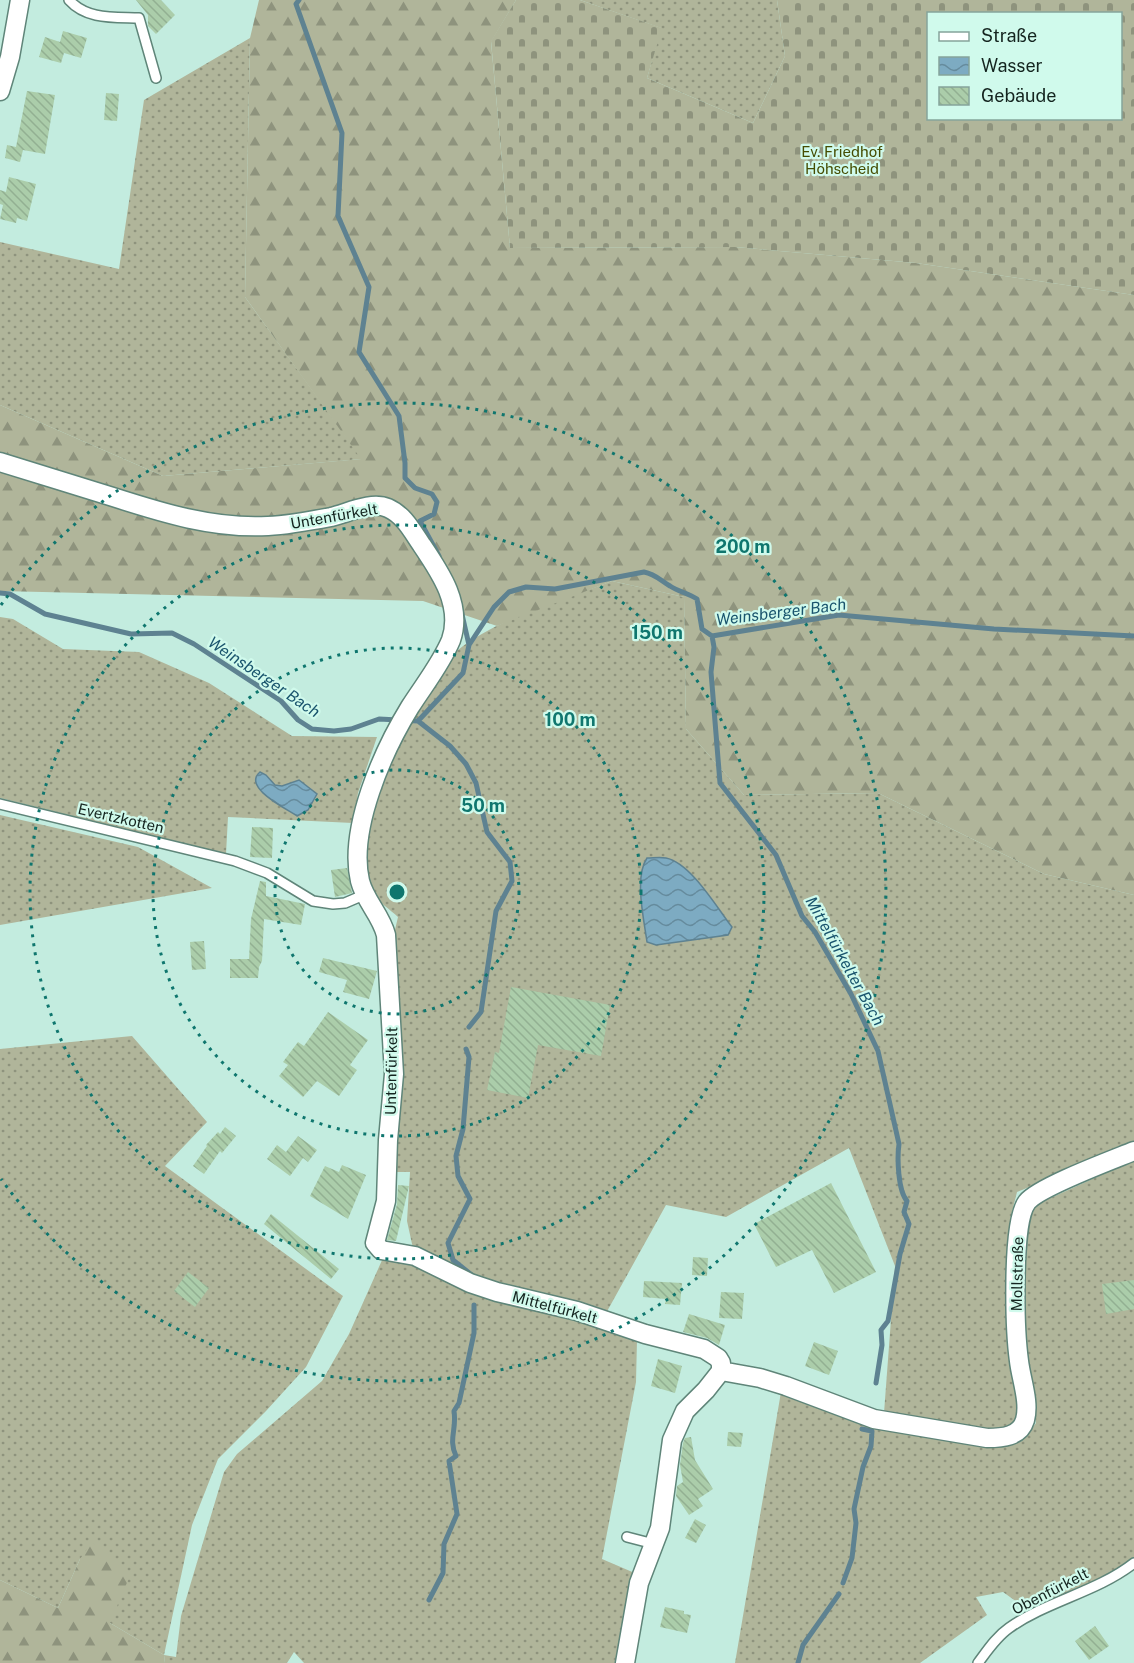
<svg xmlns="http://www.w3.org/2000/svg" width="1134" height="1663" font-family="'Public Sans',sans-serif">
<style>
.grass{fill:url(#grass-dots)}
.forest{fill:url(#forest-firs)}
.cemetery{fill:url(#cemetery-stones);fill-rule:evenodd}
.water{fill:url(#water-waves);stroke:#5e8291;stroke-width:1.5}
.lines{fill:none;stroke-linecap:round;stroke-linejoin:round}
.stream{stroke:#5e8291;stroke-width:5}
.building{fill:url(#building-back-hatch)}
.lane-casing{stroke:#5f8579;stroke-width:12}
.street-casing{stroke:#5f8579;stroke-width:21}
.lane{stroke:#fff;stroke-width:9}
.street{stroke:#fff;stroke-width:18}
.ring{fill:none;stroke:#0f766e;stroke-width:3;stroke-dasharray:3 6}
.labels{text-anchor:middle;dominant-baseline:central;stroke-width:4.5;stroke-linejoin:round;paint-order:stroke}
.park-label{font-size:15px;fill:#444c01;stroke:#d0faec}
.street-label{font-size:15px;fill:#14241f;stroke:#d0faec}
.water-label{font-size:16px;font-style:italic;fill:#19546d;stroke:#d0faec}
.centre{fill:#0f766e;stroke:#d0faec;stroke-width:3}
.ring-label{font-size:18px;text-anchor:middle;font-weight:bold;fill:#0f766e;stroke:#d0faec;stroke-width:4.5;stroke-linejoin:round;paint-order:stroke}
</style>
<defs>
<pattern id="grass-dots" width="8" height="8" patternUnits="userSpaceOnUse" patternTransform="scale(1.5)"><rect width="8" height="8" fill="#b0b59a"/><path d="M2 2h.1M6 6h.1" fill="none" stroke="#8e937d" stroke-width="1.8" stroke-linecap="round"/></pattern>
<pattern id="forest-firs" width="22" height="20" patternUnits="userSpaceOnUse" patternTransform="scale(1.5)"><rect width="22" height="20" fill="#b0b59a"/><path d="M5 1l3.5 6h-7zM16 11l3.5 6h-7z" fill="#8e937d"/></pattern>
<pattern id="cemetery-stones" width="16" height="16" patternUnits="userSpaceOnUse" patternTransform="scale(1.5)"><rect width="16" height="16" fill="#b0b59a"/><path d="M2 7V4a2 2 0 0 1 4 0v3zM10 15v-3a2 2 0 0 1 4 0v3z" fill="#8e937d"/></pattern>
<pattern id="water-waves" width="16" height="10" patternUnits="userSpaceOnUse" patternTransform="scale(1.5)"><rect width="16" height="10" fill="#7dabc2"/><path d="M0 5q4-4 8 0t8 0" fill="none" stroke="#658b9d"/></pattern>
<pattern id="building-back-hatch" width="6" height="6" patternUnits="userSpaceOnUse" patternTransform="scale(1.5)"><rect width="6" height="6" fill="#abcdaa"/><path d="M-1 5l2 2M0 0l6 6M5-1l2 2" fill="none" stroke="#92b092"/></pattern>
</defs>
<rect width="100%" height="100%" fill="#c3ecdf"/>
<path class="grass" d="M580,0H777L785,56L753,123L647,78L661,28Z
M250,38L245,297L362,459L163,476L0,405V242L119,269L144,100Z
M612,581L684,597L686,729L744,795L878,793L1044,874L1134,895V1144L1017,1192L1010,1220L1019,1416L1004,1433L884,1413L895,1266L849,1148L726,1217L666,1205L605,1315L488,1285L414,1253L407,1221L410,1172H392L394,934L398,917C391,910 376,901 373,891C349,825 397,742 433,688C440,677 448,659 458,650C496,619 565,599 612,581Z
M0,617L13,619L63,649L139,652L209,683L292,736L377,737L358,793L353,823L228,817L226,854L0,798Z
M0,815L138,847L212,888L0,925Z
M132,1036L207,1122L165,1166L343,1296L306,1367L266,1411L218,1459L192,1525L164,1655L176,1657L181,1616L224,1472L237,1454L322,1381L349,1334L383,1258L408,1261L582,1316L637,1340L636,1382L602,1559L637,1574L618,1663H304L294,1652L287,1663H165L164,1655L110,1623L80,1559L58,1608L0,1580V1049Z
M1134,1160V1557L1116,1571L1031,1612L1003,1592L976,1597L987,1615L920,1663H735L781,1392L999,1445L1022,1441L1036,1423L1020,1334L1023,1233L1033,1206Z"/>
<path class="forest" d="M259,0H516L491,42L510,248L735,247L916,263L1134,295V895L1044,874L878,793L744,795L686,729L684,597L612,581L497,626L423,601L0,591V405L163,476L361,459L245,297L250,38Z
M92,1542L131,1573L110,1623L164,1655L165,1663H0V1580L58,1608L80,1559Z"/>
<path class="cemetery" d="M516,0H580L662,28L647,78L753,123L785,56L777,0H1134V295L916,263L735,247L510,248L491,41ZM928,14H1120V118H928Z"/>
<path class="water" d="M260,772L266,775L275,785L282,786L299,780L317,794L308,810L297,816C285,808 242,787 260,772Z
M647,858C653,858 660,857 666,858C691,863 717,908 732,927L728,935L656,945L647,942C644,920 634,877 647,858Z"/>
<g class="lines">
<path class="stream" d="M299,0L296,4L342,133L338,216L369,287L359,352L399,416L405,463V478L415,488L432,494L437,502L434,514L420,521L439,556
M0,593L10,594L45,614L131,634L172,633L194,644L281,701L298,720L312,729L334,731L351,729L379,719L418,721L463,673L469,645L494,607L509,592L526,587L555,589L644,572C655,574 660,580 670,586C679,592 688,593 697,599L702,629L712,636L839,615L994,629L1134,636
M461,610L469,645
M712,636L714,647L711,672L720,783L776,855L802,916L815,932L851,994L878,1051L899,1144C897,1158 898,1191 907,1201L904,1212L909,1224L900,1254L888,1321L881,1330L882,1345L876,1383
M418,721L450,746L466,764L476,783L487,832L510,862L512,881L496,911L481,1012L469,1027
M466,1049L469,1057L463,1129L456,1156L458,1176L470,1199L448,1243L453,1260L473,1276
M843,1583L852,1558L856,1523L854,1509L863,1467L871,1446L872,1431L862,1429
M429,1600L443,1573L444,1544L457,1514L449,1461L456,1456C448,1439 457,1430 454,1411L459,1403L474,1333V1305
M798,1663L803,1645L839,1594"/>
</g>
<path class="building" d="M136,0H161L175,15L156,34L148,26V15Z
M63,31L87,38L81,58L64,53L61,63L39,57L45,37L60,42Z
M27,91L55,95L45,154L23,150L20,162L5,158L7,145L16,147Z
M106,93L119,94L117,121L104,120Z
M9,177L36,184L27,221L17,218L16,223L0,219L3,205L0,204V190L6,192Z
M252,827L273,828L272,858L250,857Z
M347,868L352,893L335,897L331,870Z
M260,881L266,882V896L305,904L301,925L264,919L262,961L259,967L258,978H230V959H249L251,919Z
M204,941L206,969L192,970L190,942Z
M323,958L377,971L369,999L343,992L347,980L319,972Z
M511,987L610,1005L601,1056L538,1045L528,1098L487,1090L495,1052L499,1053Z
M328,1012L368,1040L350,1065L357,1070L339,1096L317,1081L303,1097L279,1076L288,1065L283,1062L298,1042L304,1046Z
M225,1127L236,1136L222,1153L220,1151L204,1174L193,1166L207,1146L206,1145L218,1132L220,1134Z
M298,1136L317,1150L308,1162L303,1158L290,1176L267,1159L277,1145L286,1152Z
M342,1165L366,1175L348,1219L310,1196L325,1166L339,1172Z
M831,1183L876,1272L834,1293L812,1250L776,1267L754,1224Z
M398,1185L409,1186L396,1241L387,1240L397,1204Z
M271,1214L339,1269L331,1279L264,1224Z
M693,1257L708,1258L707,1276L692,1275Z
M188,1272L209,1288L195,1307L174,1291Z
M1134,1280V1309L1106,1314L1102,1284Z
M644,1281L682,1283L680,1305L665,1304L666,1299L643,1297Z
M721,1292L744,1293L742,1319L719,1318Z
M689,1314L725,1325L719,1345L707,1338L683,1332Z
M814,1342L838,1351L829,1375L805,1366Z
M658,1359L682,1366L675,1393L651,1386Z
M728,1432L743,1433L741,1447L727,1446Z
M691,1437L695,1460L713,1489L698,1499L703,1506L689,1515L676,1496L677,1486L683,1482L680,1465L683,1443L685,1438Z
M695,1519L706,1525L696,1543L685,1538Z
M665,1607L684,1611V1614L691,1615L687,1633L660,1627Z
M1095,1626L1109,1646L1089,1660L1075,1641Z"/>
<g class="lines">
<g class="lane-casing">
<path id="lane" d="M69,0C87,20 114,17 139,18L156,78
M0,804L235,861L267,873L313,901L333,904L345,903L366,894
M627,1537L654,1544
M978,1663C987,1651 996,1637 1009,1628C1047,1601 1097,1592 1134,1563"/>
</g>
<g class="street-casing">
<path id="street" d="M0,91L10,57L20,0
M0,462C38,474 75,485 113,497C163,513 214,529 268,526C289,525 310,521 331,517C348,513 371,501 388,508C404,515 412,531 421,544C440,572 463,605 451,640C441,664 424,685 410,707C383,751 348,829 360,881C365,901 381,915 386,935L394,1074L388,1140L386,1201L375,1243L381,1250L415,1256L470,1283L497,1292L577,1311L645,1334L704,1349L718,1358L721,1363V1371L706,1390L685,1411L672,1440L660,1528L639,1583L625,1663
M721,1371L760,1378L786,1386L874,1419L987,1438C1002,1438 1020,1437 1025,1420C1030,1402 1021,1379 1019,1361C1015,1332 1011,1223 1027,1202C1039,1187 1112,1160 1134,1151"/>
</g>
<use href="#lane" class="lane"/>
<use href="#street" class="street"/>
</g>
<g class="ring">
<circle cx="397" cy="892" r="122"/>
<circle cx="397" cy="892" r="244"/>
<circle cx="397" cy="892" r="367"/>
<path d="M1 605A489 489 0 1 1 1 1179"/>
</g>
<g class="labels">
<g class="park-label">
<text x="842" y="151">Ev. Friedhof<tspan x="842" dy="17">Höhscheid</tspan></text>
</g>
<g class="street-label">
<text transform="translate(334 516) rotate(-10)">Untenfürkelt</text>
<text transform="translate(121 818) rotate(13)">Evertzkotten</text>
<text transform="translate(391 1071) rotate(-89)">Untenfürkelt</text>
<text transform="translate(1017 1274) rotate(-89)">Mollstraße</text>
<text transform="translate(555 1307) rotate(15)">Mittelfürkelt</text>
<text transform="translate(1050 1591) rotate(-27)">Obenfürkelt</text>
</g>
<g class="water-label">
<text transform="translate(781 612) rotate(-7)">Weinsberger Bach</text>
<text transform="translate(264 677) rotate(34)">Weinsberger Bach</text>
<text transform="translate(845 961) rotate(61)">Mittelfürkelter Bach</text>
</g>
</g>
<circle cx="397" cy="892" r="9" class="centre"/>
<g class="ring-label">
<text x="743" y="553">200 m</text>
<text x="657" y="639">150 m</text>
<text x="570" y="726">100 m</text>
<text x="483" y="812">50 m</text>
</g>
<rect x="927" y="12" width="195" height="108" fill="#d0faec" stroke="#85a49a" stroke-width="1.5"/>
<rect x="939" y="32" width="30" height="9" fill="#ffffff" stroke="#85a49a" stroke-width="1.5"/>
<text x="981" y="42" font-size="18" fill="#14241f">Straße</text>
<rect x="939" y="57" width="30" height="18" fill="url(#water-waves)" stroke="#85a49a" stroke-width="1.5"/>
<text x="981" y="72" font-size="18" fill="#14241f">Wasser</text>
<rect x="939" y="87" width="30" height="18" fill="url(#building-back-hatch)" stroke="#85a49a" stroke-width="1.5"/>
<text x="981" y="102" font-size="18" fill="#14241f">Gebäude</text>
</svg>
